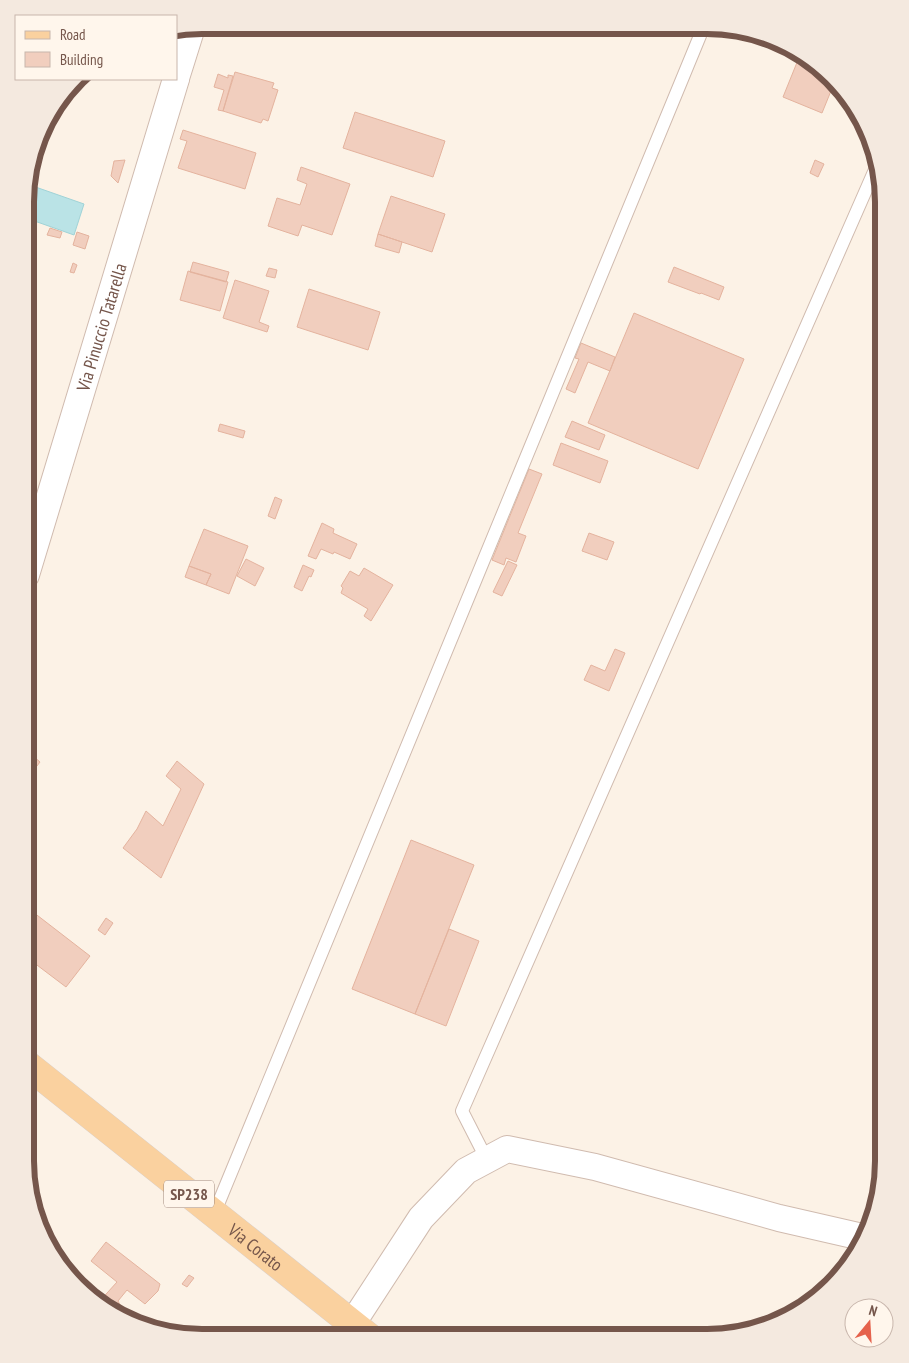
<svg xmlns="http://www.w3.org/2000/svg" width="909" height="1363" font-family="'PT Sans Narrow',sans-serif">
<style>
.water{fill:#bae3e6;stroke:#a0d3d7}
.building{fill:#f1cebe;stroke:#e4b39e}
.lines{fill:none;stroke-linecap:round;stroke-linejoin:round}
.lane-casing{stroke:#d0bbaf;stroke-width:14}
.street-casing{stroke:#d0bbaf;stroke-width:28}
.primary-casing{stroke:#d8d0cd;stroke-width:29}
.lane{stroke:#fff;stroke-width:12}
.street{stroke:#fff;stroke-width:26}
.primary{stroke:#fad19f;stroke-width:28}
.labels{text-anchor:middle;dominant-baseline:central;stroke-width:4;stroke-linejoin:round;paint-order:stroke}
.shield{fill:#fff6ec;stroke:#9e867b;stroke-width:1}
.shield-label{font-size:16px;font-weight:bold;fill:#75564b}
.street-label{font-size:18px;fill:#75564b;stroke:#fff6ec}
.rim{fill:none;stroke:#75564b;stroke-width:6}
</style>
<rect width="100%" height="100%" fill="#fcf2e6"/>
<path class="water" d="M27,184L84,204L74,235L26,218Z"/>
<path class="building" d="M800,55L815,61L833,86L822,113L783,97Z
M235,72L274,83L272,88L278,90L268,121L263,119L261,123L223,111Z
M218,74L228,78V75L233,76L223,111L218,110L224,90L214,87Z
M355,112L445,141L433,177L343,148Z
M183,130L256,153L245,189L178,168L187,141L180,139Z
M125,160L118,183L111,176L114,161Z
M815,160L824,164L818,177L810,173Z
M301,167L350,184L332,235L302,225L298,236L268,226L277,198L300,205L307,184L297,180Z
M391,196L445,214L432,252L378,234Z
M50,228L62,232L60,238L47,235Z
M77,232L89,236L85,249L73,245Z
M378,234L402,242L399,253L375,246Z
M193,262L229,272L226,282L190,272Z
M73,263L77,265L74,273L70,272Z
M674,267L724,287L719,300L701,293L700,294L668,282Z
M269,268L277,270L275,278L266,276Z
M188,271L228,282L220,311L180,300Z
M235,280L269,291L259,322L269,326L267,332L223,318Z
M309,289L380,312L368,350L297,327Z
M634,313L744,359L698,469L588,423Z
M581,343L615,357L610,371L588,362L575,393L566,389L579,359L575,358Z
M572,421L605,435L599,450L565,437Z
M220,424L245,431L243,438L218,431Z
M561,443L608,461L600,483L553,465Z
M529,469L542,474L518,533L526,536L516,562L506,558L504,565L492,560Z
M275,497L282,500L275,519L268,516Z
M322,523L334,529L333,533L357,544L350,559L334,552L333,554L321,549L316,559L308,556Z
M204,529L248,546L229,594L206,585L211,574L189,566Z
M589,533L614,542L607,560L582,551Z
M246,559L264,568L255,586L237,576Z
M508,561L517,565L502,596L493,592Z
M303,565L314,570L311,577L309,576L302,591L294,587Z
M189,566L211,574L206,585L185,577Z
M364,568L393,585L371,621L364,616L368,609L341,593L343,588L341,586L350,571L359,576Z
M615,649L625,653L609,691L584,680L591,665L605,671Z
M26,755L31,759L33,756L40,762L30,775L26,772Z
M177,761L204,784L161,878L123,848L137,829L146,811L163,826L181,789L166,776Z
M411,840L474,865L415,1014L352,989Z
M33,912L90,956L66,987L25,956V922Z
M106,918L113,923L105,935L98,930Z
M449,929L479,941L446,1026L415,1014Z
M106,1242L160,1284L158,1291L145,1304L127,1290L118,1301L125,1314L98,1303L117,1282L91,1261Z
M189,1275L194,1278L187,1287L182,1284Z"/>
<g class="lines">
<g class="lane-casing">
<path id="lane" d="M487,1160L462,1111L877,165
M214,1214L704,26"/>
</g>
<g class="street-casing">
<g id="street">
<path d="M176,78L192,27"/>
<path id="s1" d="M26,575L176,79"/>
<path d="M352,1324L421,1218L466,1171L507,1149L595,1167L779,1218L862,1237"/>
</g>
</g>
<g class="primary-casing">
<g id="primary">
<path id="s2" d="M25,1063L369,1337"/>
</g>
</g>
<use href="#lane" class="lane"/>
<use href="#street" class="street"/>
<use href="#primary" class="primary"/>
</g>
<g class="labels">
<rect class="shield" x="164" y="1180.5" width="50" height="27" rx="4"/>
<g class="shield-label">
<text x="189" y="1194">SP238</text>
</g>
<g class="street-label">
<text stroke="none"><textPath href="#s1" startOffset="259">Via Pinuccio Tatarella</textPath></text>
<text stroke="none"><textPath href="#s2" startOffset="295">Via Corato</textPath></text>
</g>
</g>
<path d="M0 0H909V1363H0ZM202 34H707A168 168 0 0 1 875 202V1161A168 168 0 0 1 707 1329H202A168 168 0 0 1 34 1161V202A168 168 0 0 1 202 34Z" fill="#f4e9df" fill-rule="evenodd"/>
<path class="rim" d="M202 34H707A168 168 0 0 1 875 202V1161A168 168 0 0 1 707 1329H202A168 168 0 0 1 34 1161V202A168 168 0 0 1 202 34Z"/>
<rect x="15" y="15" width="162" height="65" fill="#fff6ec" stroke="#c8b6ac"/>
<rect x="25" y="31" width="25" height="8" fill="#fad19f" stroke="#c8b6ac"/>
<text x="60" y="40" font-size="15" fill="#75564b">Road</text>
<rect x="25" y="52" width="25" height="15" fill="#f1cebe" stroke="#c8b6ac"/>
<text x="60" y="65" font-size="15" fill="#75564b">Building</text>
<g transform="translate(869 1323) rotate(18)"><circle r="24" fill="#fff6ec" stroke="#c8b6ac"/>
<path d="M0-4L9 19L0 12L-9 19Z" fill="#e5624c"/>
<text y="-8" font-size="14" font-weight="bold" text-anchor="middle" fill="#75564b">N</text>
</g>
</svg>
